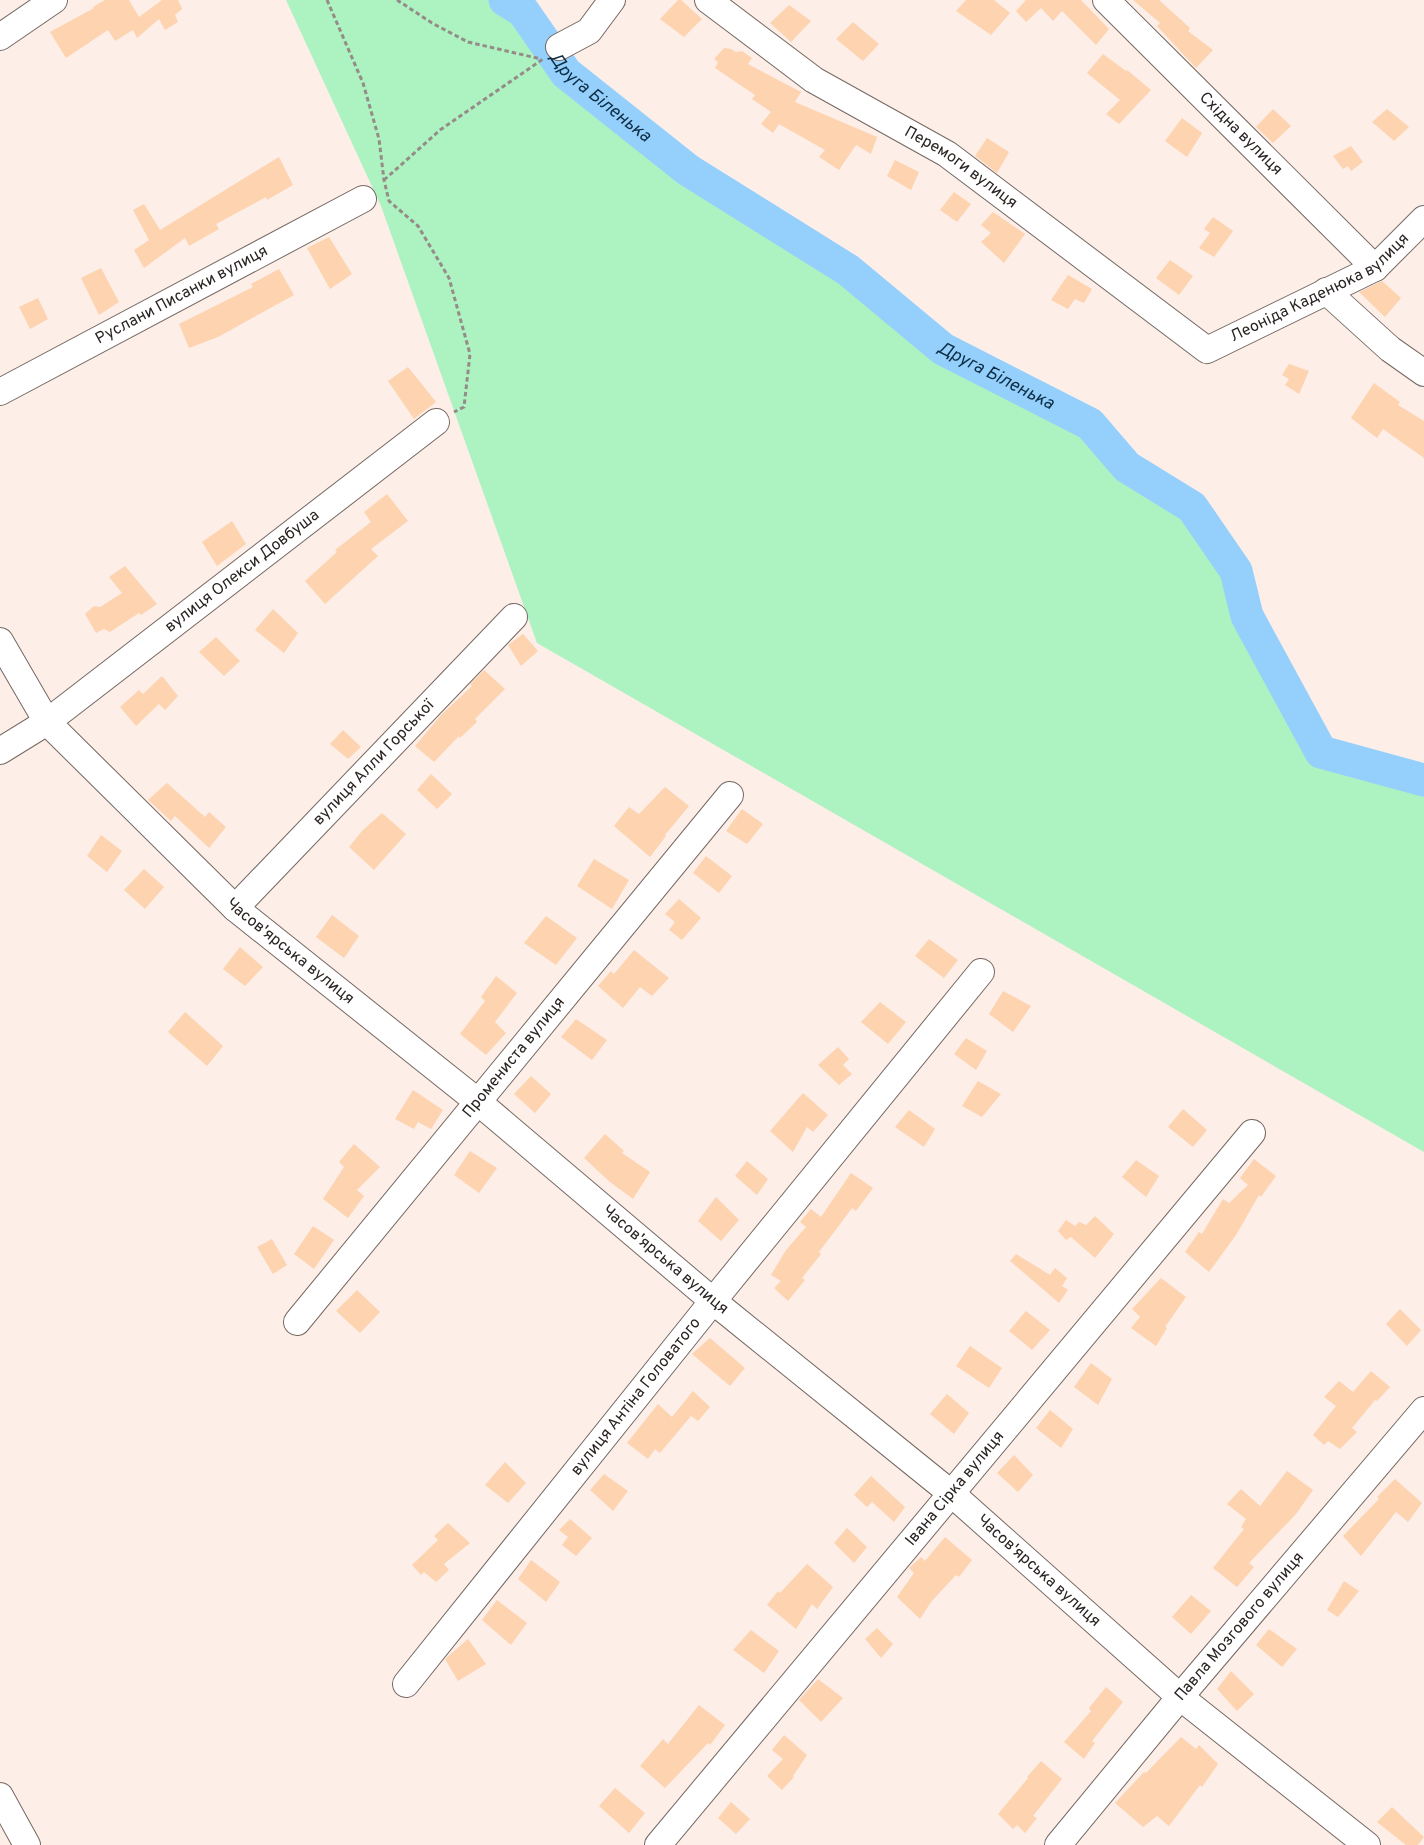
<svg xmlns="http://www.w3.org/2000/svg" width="1424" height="1845" font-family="Overpass,sans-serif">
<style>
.green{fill:#adf2c1}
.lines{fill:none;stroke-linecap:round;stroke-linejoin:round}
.river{stroke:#95d0fd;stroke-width:33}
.building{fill:#fdd3b0}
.minor-casing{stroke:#756862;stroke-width:28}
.path{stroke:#958b87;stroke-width:3;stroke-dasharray:4.5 3;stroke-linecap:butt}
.minor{stroke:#fff;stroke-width:26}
.labels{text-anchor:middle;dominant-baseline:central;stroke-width:6;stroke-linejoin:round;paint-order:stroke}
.street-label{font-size:16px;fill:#2a2422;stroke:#fdeee8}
.water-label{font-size:18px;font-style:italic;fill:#0c2d43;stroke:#fdeee8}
</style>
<rect width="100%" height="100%" fill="#fdeee8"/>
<path class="green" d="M286,0H505L523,11L566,73L688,170L848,270L943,349L1090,424L1127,467L1192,507L1236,571L1247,616L1321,752L1424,780V1152L537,643L381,206Z"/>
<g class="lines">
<path class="river" id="s1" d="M505,0L523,11L566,73L688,170L848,270L943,349L1090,424L1127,467L1192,507L1236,571L1247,616L1321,752L1424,780"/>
</g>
<path class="building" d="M105,0H129L139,17L162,0H178L182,9L175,15L178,22L165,30L159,19L137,38L133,30L115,41L108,30L66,58L50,32L94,8L93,7Z
M678,0H681L702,19L684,37L660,19Z
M966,0H994L1010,13L991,35L956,11Z
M1026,0H1081L1109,29L1096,45L1062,11L1053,21L1041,8L1026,22L1016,11Z
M1133,0H1159L1190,28L1188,31L1213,50L1196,68L1157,26L1160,23Z
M789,5L811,21L791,42L770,23Z
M853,22L879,44L863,61L836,39Z
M724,48L731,49L736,52L742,51L752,58L748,64L801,92L795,102L877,137L871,154L856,145L839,170L819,157L825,150L779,124L773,133L761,124L771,112L752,99L755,95L715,68L718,62L714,59Z
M1103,54L1126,71L1127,70L1151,90L1119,124L1106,114L1120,100L1087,73Z
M1273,109L1291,126L1273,143L1256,127Z
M1387,109L1409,127L1394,141L1372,122Z
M1182,118L1202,133L1187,157L1165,141Z
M987,138L1009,152L997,173L975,156Z
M1351,146L1363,162L1351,171L1348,166L1343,169L1333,156Z
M279,157L293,185L267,200L266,197L216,224L219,229L189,246L185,238L144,268L134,250L149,240L133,210L144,204L160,230Z
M895,160L919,172L911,190L887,176Z
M954,192L971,204L957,222L940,210Z
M993,212L1025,234L1004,263L981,242L991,233L981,225Z
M1213,217L1233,231L1214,257L1199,248L1210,233L1204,229Z
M329,237L352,274L330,289L307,248Z
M1170,260L1193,276L1179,295L1156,278Z
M101,268L119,302L99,315L81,278Z
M279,269L294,295L218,337L189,348L179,324L253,287L251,284Z
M1068,275L1092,289L1084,303L1075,299L1068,309L1051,300Z
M1382,281L1401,298L1385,317L1359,292Z
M38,298L48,319L30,329L19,307Z
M1289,364L1309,371L1299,394L1285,385L1289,379L1282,375Z
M408,367L436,402L414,419L388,381Z
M1374,383L1400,402L1398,405L1424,421V458L1383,429L1377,438L1351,418Z
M387,494L408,521L371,549L378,556L325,604L305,581L337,552L335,550L371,522L364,512Z
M232,521L246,544L217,566L202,542Z
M125,566L157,604L141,615L139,613L110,632L104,629L96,633L85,614L94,606L100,607L122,593L109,577Z
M273,609L298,633L284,653L255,630Z
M523,634L538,651L521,666L508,645Z
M216,637L240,661L224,676L199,652Z
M484,670L505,689L475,719L477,722L460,738L459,736L434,762L415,746L442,714L472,686L470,684Z
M162,676L178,696L165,710L159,704L136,726L120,707L139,690L143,694Z
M343,730L361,747L348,759L330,744Z
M431,774L452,794L437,809L417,790Z
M167,783L205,817L209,812L226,827L209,848L175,816L171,821L148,800Z
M665,787L689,806L665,835L666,836L650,857L614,826L629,807L639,814Z
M742,809L763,824L747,844L726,831Z
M382,813L406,834L374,870L349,847L362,831Z
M101,835L122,851L107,872L87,856Z
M706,856L732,876L719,893L693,873Z
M594,859L629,880L612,909L577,886Z
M144,869L164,887L145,909L124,890Z
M679,899L701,918L682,940L669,930L675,922L665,914Z
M332,915L359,936L344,958L316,937Z
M546,916L577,938L556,965L524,943Z
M929,939L958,960L944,978L915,956Z
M240,947L263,967L245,986L223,969Z
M634,950L669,978L652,996L640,987L623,1008L598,986L611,971L614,974Z
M496,976L517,993L495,1022L506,1033L486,1055L460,1034L485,1001L481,997Z
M1003,991L1031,1006L1013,1032L989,1014Z
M880,1002L906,1022L888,1044L861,1022Z
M185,1012L223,1046L207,1066L168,1032Z
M576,1019L607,1040L592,1060L561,1037Z
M966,1038L987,1051L976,1070L954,1054Z
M838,1047L849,1059L843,1065L852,1074L839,1085L818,1065Z
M531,1076L551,1094L535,1113L514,1094Z
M978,1081L1001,1094L982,1117L962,1106Z
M413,1090L443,1110L431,1129L418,1122L414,1129L395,1119Z
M803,1093L828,1115L813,1132L807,1127L793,1152L770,1131Z
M1183,1109L1207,1130L1193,1147L1168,1127Z
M909,1110L935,1129L924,1147L895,1127Z
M605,1134L624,1151L622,1153L650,1172L633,1199L610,1182L584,1158Z
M354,1144L380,1167L357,1190L364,1196L348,1218L323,1199L344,1167L339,1162Z
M470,1151L497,1168L479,1193L454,1175Z
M1254,1159L1276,1176L1261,1197L1259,1195L1236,1235L1209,1272L1185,1252L1199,1232L1202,1234L1223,1199L1229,1203L1248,1185L1240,1178Z
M1136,1160L1159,1176L1146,1197L1122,1177Z
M747,1161L768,1179L757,1195L735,1176Z
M851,1173L873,1188L856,1211L852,1208L819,1252L821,1254L802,1278L805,1280L788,1301L774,1288L781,1281L771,1275L786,1250L806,1227L800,1222L811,1209L821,1217Z
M716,1197L739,1220L721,1241L698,1221Z
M1095,1216L1114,1234L1095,1258L1071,1237L1066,1240L1058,1231L1066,1220L1075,1226L1079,1222L1086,1225Z
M313,1226L334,1240L314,1269L294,1254Z
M272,1239L287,1265L273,1274L257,1247Z
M1016,1254L1050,1275L1055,1268L1067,1278L1062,1286L1068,1290L1059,1303L1010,1261Z
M1161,1278L1186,1297L1165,1327L1167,1328L1156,1346L1131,1328L1140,1317L1132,1309Z
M357,1290L380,1312L360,1333L336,1311Z
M1400,1309L1421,1330L1407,1346L1386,1324Z
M1026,1311L1050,1330L1032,1350L1009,1331Z
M710,1338L745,1368L730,1386L692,1354Z
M970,1346L1002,1368L989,1388L956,1366Z
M1091,1363L1112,1379L1098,1405L1074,1387Z
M1371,1371L1390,1387L1377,1401L1375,1400L1352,1428L1357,1432L1340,1449L1328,1441L1324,1445L1313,1435L1336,1406L1324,1397L1339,1381L1353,1392Z
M693,1391L710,1407L698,1421L691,1416L660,1453L655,1449L648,1459L627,1443L658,1404L672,1417Z
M947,1394L969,1413L954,1434L930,1414Z
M1050,1410L1073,1429L1061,1448L1036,1428Z
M1014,1455L1033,1475L1018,1492L997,1473Z
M505,1462L526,1483L508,1503L485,1485Z
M1287,1471L1313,1490L1296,1514L1249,1563L1254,1567L1237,1587L1213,1568L1244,1529L1241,1527L1246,1519L1227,1504L1241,1489L1260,1506Z
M604,1474L628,1491L613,1511L590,1490Z
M871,1476L905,1507L894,1522L872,1502L867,1507L854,1495Z
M1395,1479L1422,1503L1408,1522L1396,1512L1361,1556L1343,1536L1379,1499L1377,1497Z
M570,1519L592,1538L576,1556L562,1545L568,1537L559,1530Z
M448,1523L470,1543L444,1564L449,1570L436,1582L424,1572L421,1575L412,1565L438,1540L434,1536Z
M847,1528L867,1547L854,1563L834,1543Z
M945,1537L972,1560L959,1577L956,1575L931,1602L920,1619L897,1597L914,1573L909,1568L921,1557L925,1561Z
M531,1560L560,1582L546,1602L518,1579Z
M807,1564L833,1587L817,1609L812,1604L796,1629L767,1605L778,1591L780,1593Z
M1344,1581L1359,1591L1338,1617L1327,1610Z
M1191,1595L1211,1611L1191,1634L1172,1617Z
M497,1600L527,1623L511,1645L482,1620Z
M877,1628L893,1644L881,1658L865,1639Z
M1269,1629L1297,1649L1282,1667L1256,1645Z
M751,1630L779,1651L764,1673L733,1650Z
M468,1639L486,1664L458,1681L445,1659Z
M1231,1671L1254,1694L1237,1711L1217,1689Z
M818,1679L843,1698L821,1722L799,1700Z
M1106,1687L1123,1702L1092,1741L1095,1743L1084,1759L1064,1742L1091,1711L1089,1708Z
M699,1705L725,1725L710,1745L708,1743L665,1788L640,1766L663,1739L668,1744Z
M784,1735L807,1755L793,1776L794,1777L782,1790L767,1776L783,1759L772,1750Z
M1181,1737L1196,1749L1199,1745L1218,1764L1202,1787L1200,1785L1169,1826L1157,1816L1143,1827L1115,1803L1144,1772L1146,1773Z
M1041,1761L1062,1779L1033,1816L1037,1818L1025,1833L1017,1825L1013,1829L998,1814L1028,1778L1027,1777Z
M615,1788L645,1813L629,1833L599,1806Z
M731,1802L750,1819L736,1834L718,1818Z
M1392,1807L1424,1837L1418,1845H1406L1377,1822Z"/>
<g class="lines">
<g class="minor-casing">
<g id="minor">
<path id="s2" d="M708,0L814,80L947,154L1207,350L1375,268L1424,219"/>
<path id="s3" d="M1106,0L1375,268"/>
<path d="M0,37L54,0"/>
<path d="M559,47L589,31L612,0"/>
<path d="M1326,291L1390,349L1424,373"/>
<path id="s4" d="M0,392L363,199"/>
<path id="s5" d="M0,641L47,722L235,908L477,1101L713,1301L952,1494L1180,1697L1367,1845"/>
<path id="s6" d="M0,751L47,722L436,422"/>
<path id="s7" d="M235,908L514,617"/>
<path id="s8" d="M297,1322L730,795"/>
<path id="s9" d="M406,1684L713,1301L981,972"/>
<path d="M0,1796L27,1845"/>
<path id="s10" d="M658,1845L1252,1133"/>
<path id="s11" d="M1058,1845L1180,1697L1424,1410"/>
</g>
</g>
<path class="path" d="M327,0L363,83L379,139L384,180L389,201L418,226L449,278L470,354L464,407L454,412
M397,0L432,23L468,42L541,59
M384,180L440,130L543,59"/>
<use href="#minor" class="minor"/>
</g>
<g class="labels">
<g class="street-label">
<text stroke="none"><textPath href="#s3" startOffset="190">Східна вулиця</textPath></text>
<text stroke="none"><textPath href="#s2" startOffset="304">Перемоги вулиця</textPath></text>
<text stroke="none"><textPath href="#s2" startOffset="740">Леоніда Каденюка вулиця</textPath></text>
<text stroke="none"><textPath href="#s4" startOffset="206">Руслани Писанки вулиця</textPath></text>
<text stroke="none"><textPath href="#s6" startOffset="302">вулиця Олекси Довбуша</textPath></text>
<text stroke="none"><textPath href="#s7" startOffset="201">вулиця Алли Горської</textPath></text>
<text stroke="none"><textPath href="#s5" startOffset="428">Часов'ярська вулиця</textPath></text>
<text stroke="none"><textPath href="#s8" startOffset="342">Промениста вулиця</textPath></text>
<text stroke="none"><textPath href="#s5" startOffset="914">Часов'ярська вулиця</textPath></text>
<text stroke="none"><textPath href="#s9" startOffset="368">вулиця Антіна Головатого</textPath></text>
<text stroke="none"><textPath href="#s10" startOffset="464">Івана Сірка вулиця</textPath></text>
<text stroke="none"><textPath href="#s5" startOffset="1400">Часов'ярська вулиця</textPath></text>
<text stroke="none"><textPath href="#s11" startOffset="284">Павла Мозгового вулиця</textPath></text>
</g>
<g class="water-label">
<text stroke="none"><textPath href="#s1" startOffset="138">Друга Біленька</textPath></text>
<text stroke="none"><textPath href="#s1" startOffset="624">Друга Біленька</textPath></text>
</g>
</g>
</svg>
